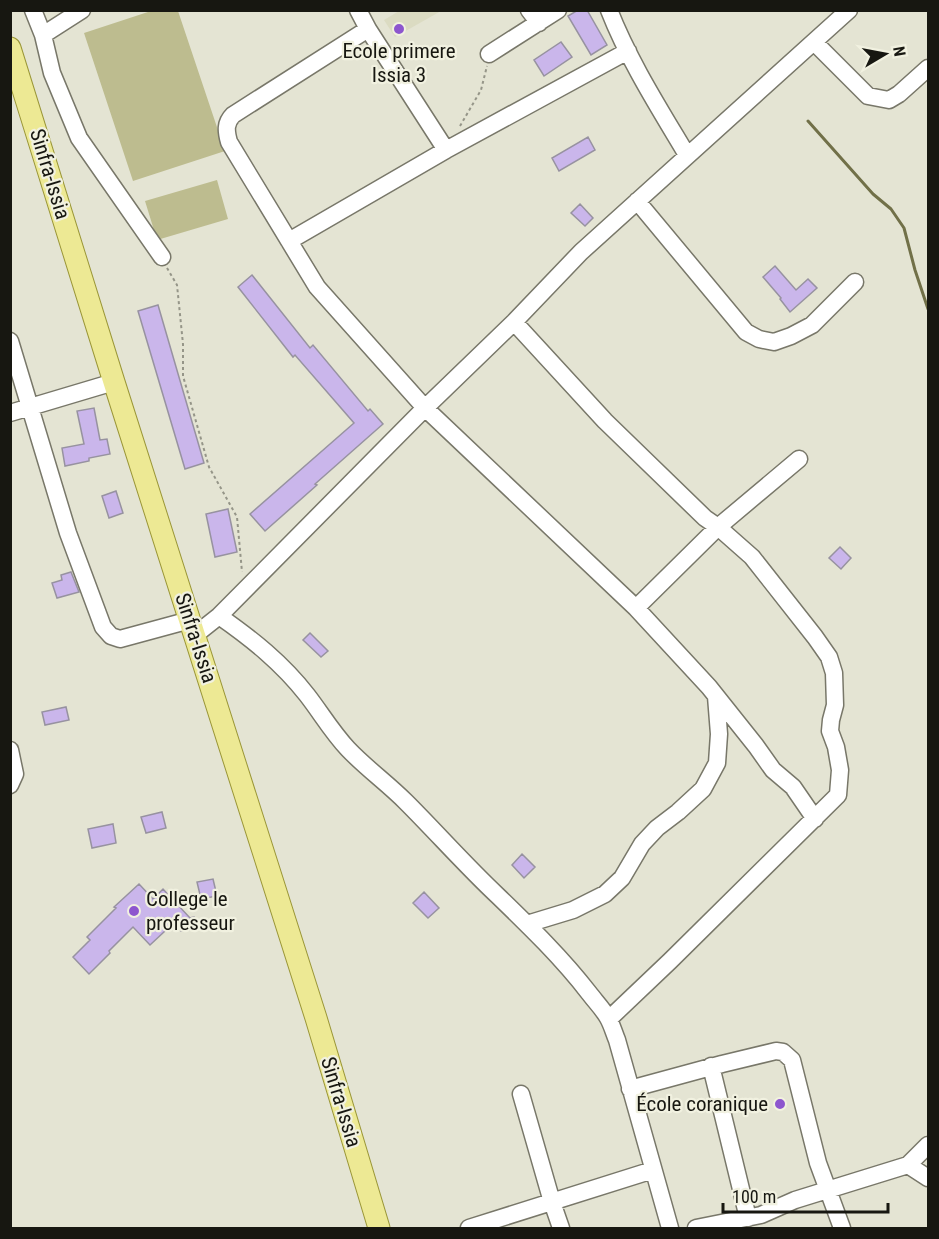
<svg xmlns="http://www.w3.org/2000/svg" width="939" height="1239" font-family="'Roboto Condensed',sans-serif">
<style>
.built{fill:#dbdbc2}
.green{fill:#bdbc8f}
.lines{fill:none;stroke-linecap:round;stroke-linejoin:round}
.stream{stroke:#717048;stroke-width:3}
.building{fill:#cab6eb;stroke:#9792a0;stroke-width:1.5}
.minor-casing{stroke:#787769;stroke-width:19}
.major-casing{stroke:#9a9637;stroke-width:23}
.path{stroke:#959588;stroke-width:2;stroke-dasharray:3 3;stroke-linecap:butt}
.minor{stroke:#fff;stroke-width:16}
.major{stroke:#ede994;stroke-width:21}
.poi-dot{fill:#8d56ce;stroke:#f1f1e0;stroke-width:2}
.labels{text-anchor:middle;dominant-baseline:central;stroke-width:4.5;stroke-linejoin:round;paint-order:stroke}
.poi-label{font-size:21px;fill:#171711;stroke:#f1f1e0}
.street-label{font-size:21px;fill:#171711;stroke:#f1f1e0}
</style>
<rect width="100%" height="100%" fill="#e4e4d3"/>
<path class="built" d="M399,11V10L441,11L395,37L384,20Z"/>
<path class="green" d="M151,11H178L225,151L133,181L84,33Z
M217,180L228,219L157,240L145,201Z"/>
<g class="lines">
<path class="stream" d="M808,121L873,194L891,209L904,228L915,270L928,309"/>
</g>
<path class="building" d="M578,10H587L607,45L591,55L568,16Z
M561,42L572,57L544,76L534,60Z
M588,137L595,150L559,171L552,158Z
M580,204L593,218L585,226L571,213Z
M775,266L796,290L808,279L817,288L790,312L780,299L781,298L763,277Z
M252,275L310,348L313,345L368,411L370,409L383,424L315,484L317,485L265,531L250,514L354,423L295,355L293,357L238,287Z
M158,305L204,463L185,469L138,311Z
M94,408L100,440L107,439L110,454L89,458V461L65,466L62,448L84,444L77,411Z
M116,491L123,513L109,518L102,496Z
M228,509L237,552L215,557L206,514Z
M840,547L851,558L841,569L829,558Z
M71,572L79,592L57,598L52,583L62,580L61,575Z
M310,633L328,651L321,657L303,640Z
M66,707L69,720L45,725L42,712Z
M162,812L166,828L146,833L141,817Z
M113,824L116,843L92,848L88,829Z
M522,854L535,867L524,878L512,865Z
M213,879L217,896L201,899L197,882Z
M139,884L153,899L163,889L190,918L194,917L195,929L181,931L179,918L150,945L133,927L109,951L110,953L89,974L73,957L90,940L87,937L116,908L114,907Z
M424,892L439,908L428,918L413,903Z"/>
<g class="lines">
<g class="minor-casing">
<path id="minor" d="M33,10L43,35L52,73L79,138L162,257
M358,10L368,29L233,115C225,123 226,131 229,142L317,287L425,408L636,608L709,687L756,746L773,770L793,787L815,819
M529,10L539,23
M609,10C629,61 659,108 687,155
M368,29L446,150
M43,35L82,10
M814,42L868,96L889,100L899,94L928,68
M489,54L558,10
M637,201L746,332L759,339L774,342L791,336L812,325L855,282
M289,241L446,150L628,51
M514,322L605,421L705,518L718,527L636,608
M10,341L68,533L103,627L111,636L120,639L190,620
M10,413L114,382
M219,616C252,639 282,663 307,695C321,713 332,732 348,749C366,768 387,783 406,802C437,833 466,866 498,896C530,927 562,958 589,993C595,1001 603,1009 608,1018C612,1025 614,1033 617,1040L670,1228
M195,635L219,616L425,408L514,322L581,252L849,10
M10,750L15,774L10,785
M527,924L573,910L605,894L622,878L642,844L657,828L678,812L703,789L717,763L719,734L716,696
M609,1019L670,961L838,795L840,770L836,747L830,731L831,720L835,705L834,673L829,657L815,637L752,557L718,527L799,459
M711,1066L748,1218
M630,1089L722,1064L776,1051L783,1052L792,1060L818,1163L842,1228
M521,1094L552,1202L561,1228
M908,1165L928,1178
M469,1228L653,1170
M696,1228L761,1215L795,1200L908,1165L928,1145"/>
</g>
<g class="major-casing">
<path id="major" d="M10,48L114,382L316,1018L379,1228"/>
</g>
<path class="path" d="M460,126L481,90L487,66
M167,268L177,285L183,344V376L209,467L237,517L242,572"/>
<use href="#minor" class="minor"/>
<use href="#major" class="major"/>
</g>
<g class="poi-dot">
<circle cx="399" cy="29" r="6"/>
<circle cx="134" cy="911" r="6"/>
<circle cx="780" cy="1104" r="6"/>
</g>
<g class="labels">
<g class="poi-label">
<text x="399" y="51">Ecole primere<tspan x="399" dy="24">Issia 3</tspan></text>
<text x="146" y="899" text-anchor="start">College le<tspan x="146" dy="24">professeur</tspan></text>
<text x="768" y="1104" text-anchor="end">École coranique</text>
</g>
<g class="street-label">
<text transform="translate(50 174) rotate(73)">Sinfra-Issia</text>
<text transform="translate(196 638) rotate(72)">Sinfra-Issia</text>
<text transform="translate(341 1102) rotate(73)">Sinfra-Issia</text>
</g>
</g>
<rect width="939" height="1239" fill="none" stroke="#171711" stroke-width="24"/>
<g transform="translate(885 54) rotate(80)" stroke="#f1f1e0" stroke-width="4.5" paint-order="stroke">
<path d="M0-4.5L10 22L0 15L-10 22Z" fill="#171711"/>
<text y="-9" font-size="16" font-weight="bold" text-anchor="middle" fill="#171711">N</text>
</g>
<path d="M723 1203v9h165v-9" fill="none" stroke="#171711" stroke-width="3"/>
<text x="732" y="1203" font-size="18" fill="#171711" stroke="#f1f1e0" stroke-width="4.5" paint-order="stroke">100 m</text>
</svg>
